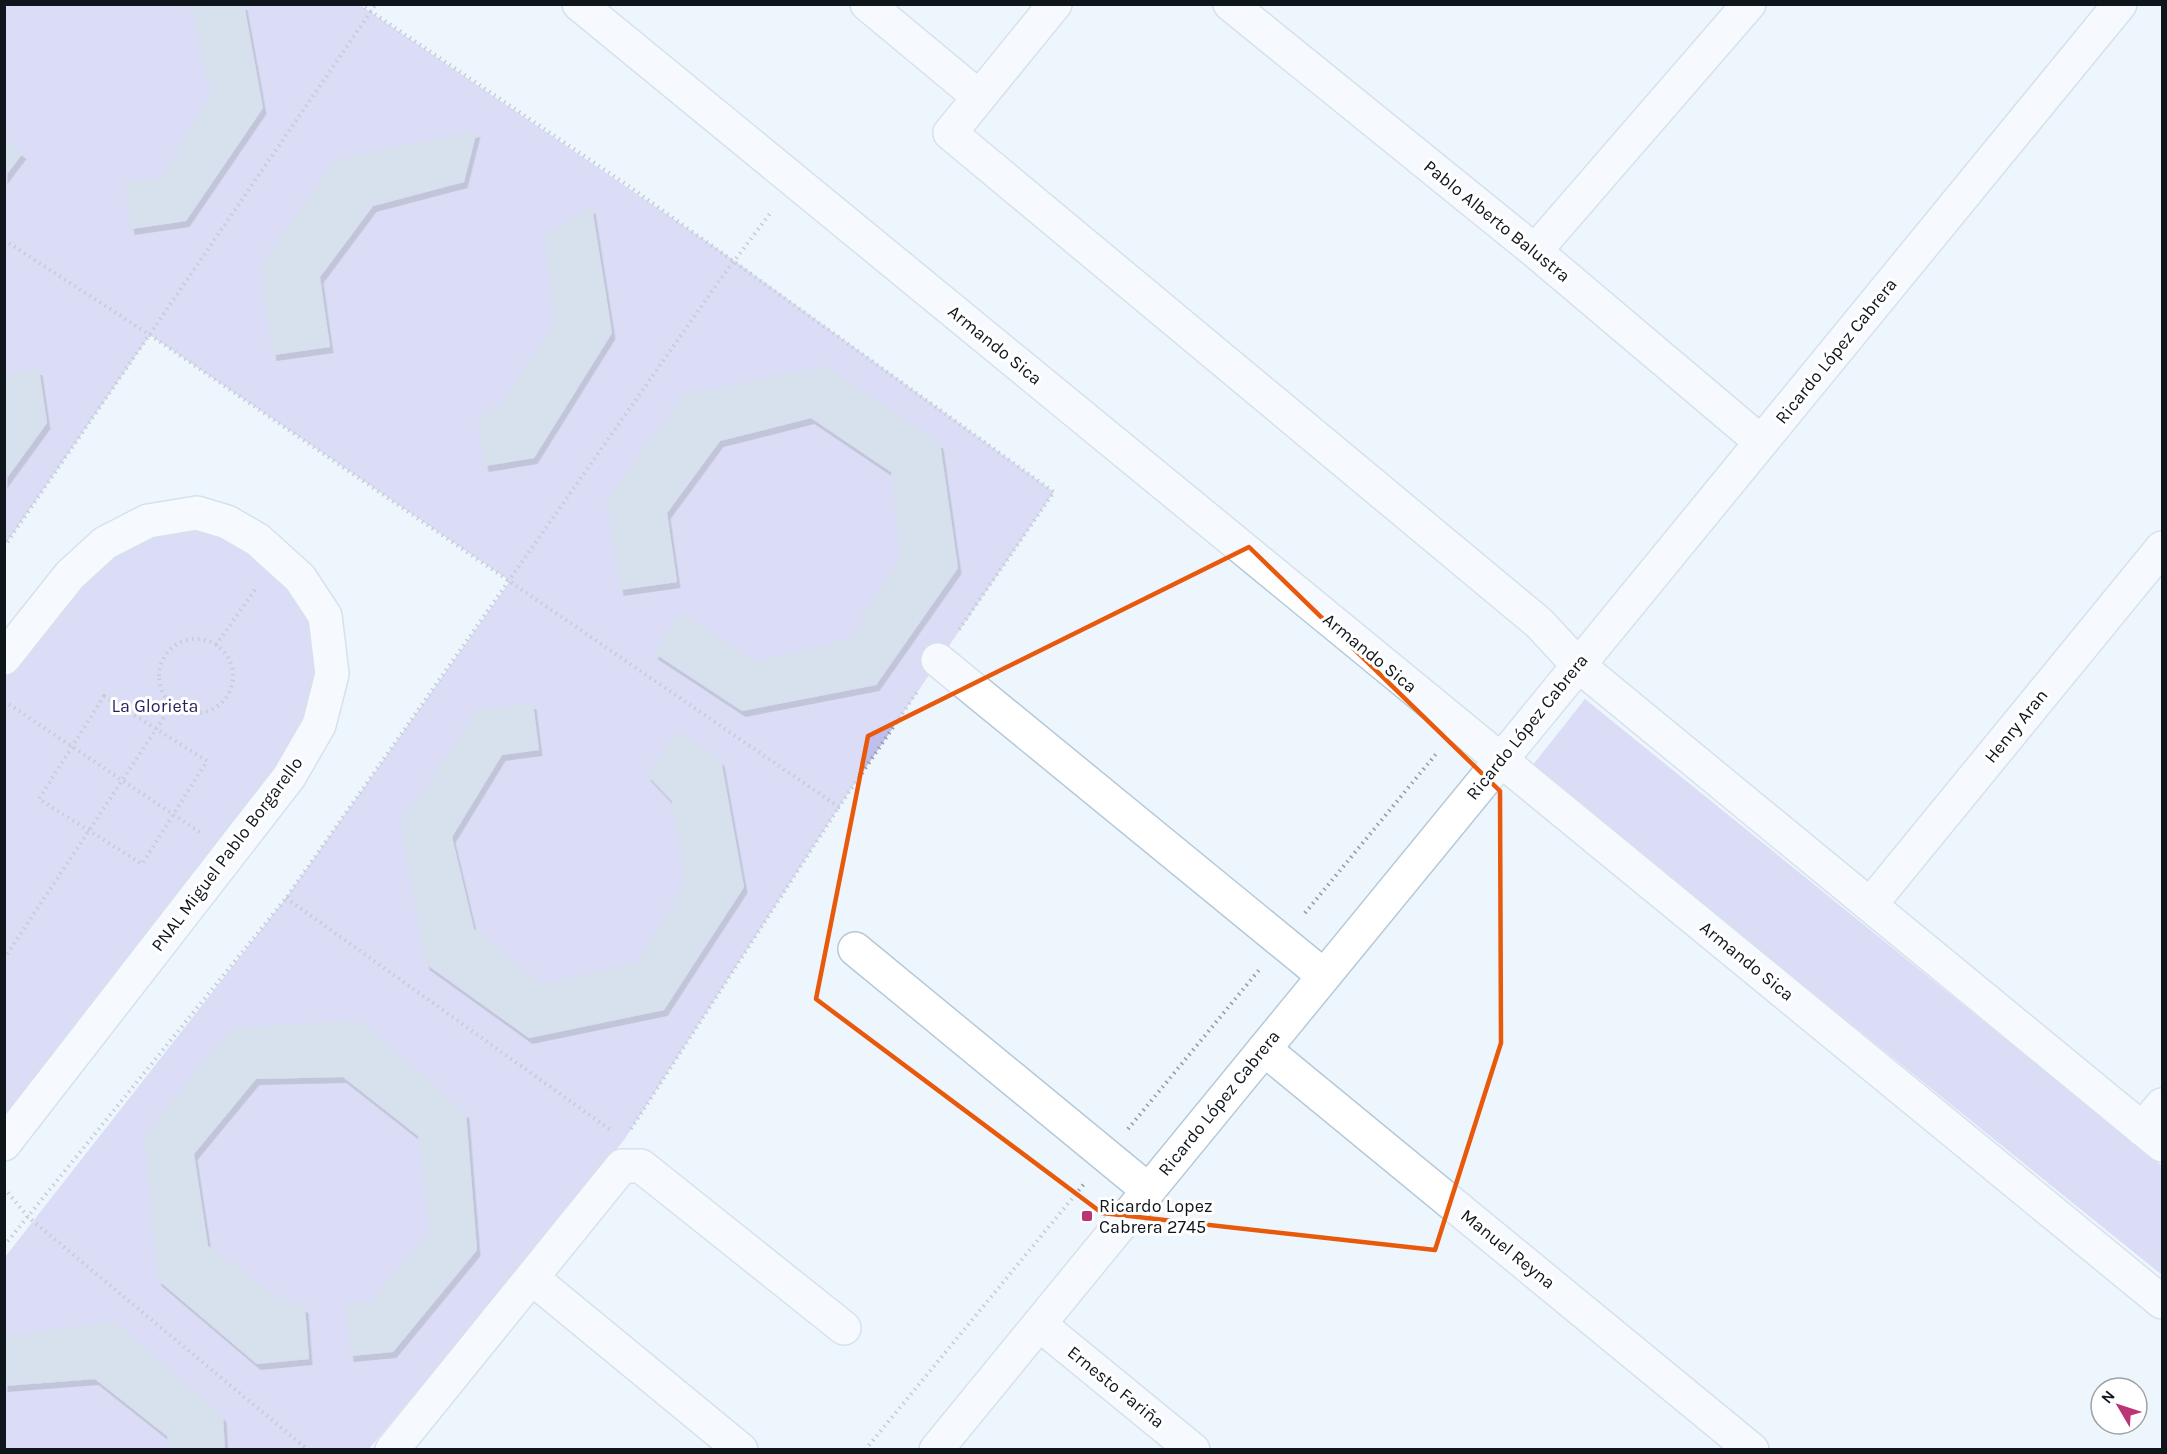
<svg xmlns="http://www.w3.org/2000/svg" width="2167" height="1454" font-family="Karla,sans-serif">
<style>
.green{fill:#c0beec}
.building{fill:#bbc5da;filter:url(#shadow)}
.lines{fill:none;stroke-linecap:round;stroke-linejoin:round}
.minor-casing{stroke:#b5c9d9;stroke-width:36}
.path{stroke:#939ba1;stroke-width:4;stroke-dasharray:1.5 4.5;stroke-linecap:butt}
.minor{stroke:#fff;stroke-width:33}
.marked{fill:none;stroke:#e8590c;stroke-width:4.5;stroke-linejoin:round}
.poi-dot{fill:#bb3473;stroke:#fff;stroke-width:2}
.labels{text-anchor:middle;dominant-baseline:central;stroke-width:6;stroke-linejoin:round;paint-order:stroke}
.street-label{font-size:18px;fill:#0e151b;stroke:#fff}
.park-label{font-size:18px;fill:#2c1e5e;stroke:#fff}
.poi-label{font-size:18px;fill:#0e151b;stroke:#fff;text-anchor:start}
</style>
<defs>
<filter id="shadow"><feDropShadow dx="3.5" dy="6" stdDeviation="0" flood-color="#0004"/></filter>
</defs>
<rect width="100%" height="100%" fill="#eef6fd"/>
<path class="green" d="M5,5H360L735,261L1054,492L839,807L624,1140L369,1449H5V1257L286,898L510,581L150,335L5,545Z
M227,522L325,616L319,725L5,1144V658L105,543Z
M1585,699L2162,1166V1275L1532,766Z"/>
<path class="building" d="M190,4H244L263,108L186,221L131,229L125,182L161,177L211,95Z
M477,131L464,182L373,206L320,277L330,347L273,355L260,266L335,160Z
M4,140L23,153L4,178Z
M592,207L612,333L534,458L485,466L478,417L502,403L554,323L544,236Z
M825,366L940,443L958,568L876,685L742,711L654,653L681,613L756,662L849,639L900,559L891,472L811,418L720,441L667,513L677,582L620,590L607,501L682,395Z
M39,369L47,423L4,482V375Z
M533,703L539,750L502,755L452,837L474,929L542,983L637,964L685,883L672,801L647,775L677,730L721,760L744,887L664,1010L529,1038L426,964L400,824L477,710Z
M359,1020L466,1113L477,1250L393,1352L350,1356L346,1303L372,1301L430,1231L418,1136L343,1077L256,1079L194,1154L208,1246L276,1296L305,1307L309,1359L257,1364L158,1280L144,1135L232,1028Z
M113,1321L223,1416L225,1450H170L167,1436L95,1379L4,1386V1337Z"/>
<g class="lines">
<g class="minor-casing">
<path id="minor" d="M579,4L2162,1302
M867,4L979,97
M1055,4L950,133L1539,623L1578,665L2162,1145
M1230,4L1535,251L1761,442
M1535,251L1749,4
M4,658L70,575L105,543L148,521L197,513L227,522L258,540L300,578L325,616L332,674L319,725L289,777L4,1144
M938,660L1324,976
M1870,905L2162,548
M855,949L1148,1190
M1264,1049L1752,1450
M2142,1129L2162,1105
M532,1278L741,1450
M1039,1324L1193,1450
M392,1450L622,1166H641L844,1328
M936,1450L2120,4"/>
</g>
<path class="path" d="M360,4L633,189L1054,492L958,631
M4,240L150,335L839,807L919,689
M4,547L376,4
M159 676a37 37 0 1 1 74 0a37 37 0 1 1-74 0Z
M216,645L257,587
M104,696L207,761L142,864L39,799Z
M4,701L201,833
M286,898L612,1131
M1305,913L1436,754
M4,959L172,705
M631,1129L839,807
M1128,1129L1259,970
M4,1188L28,1217L308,1450
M4,1246L286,898L722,277L772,211
M865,1450L1084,1184"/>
<use href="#minor" class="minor"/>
</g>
<path d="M0 0H2167V1454H0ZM1249,547L1500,791L1501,1043L1435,1250L1102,1213L816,999L868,736Z" fill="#eef6fd" fill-opacity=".55" fill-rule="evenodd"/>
<path class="marked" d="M1249,547L1500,791L1501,1043L1435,1250L1102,1213L816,999L868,736Z"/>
<rect class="poi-dot" x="1081" y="1210" width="12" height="12" rx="3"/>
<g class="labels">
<g class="street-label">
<text transform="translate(1497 221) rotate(39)">Pablo Alberto Balustra</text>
<text transform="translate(995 345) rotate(39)">Armando Sica</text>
<text transform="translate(1836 351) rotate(-51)">Ricardo López Cabrera</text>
<text transform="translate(1370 653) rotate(39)">Armando Sica</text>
<text transform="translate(2016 726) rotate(-51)">Henry Aran</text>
<text transform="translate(1527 727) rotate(-51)">Ricardo López Cabrera</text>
<text transform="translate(227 854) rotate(-53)">PNAL Miguel Pablo Borgarello</text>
<text transform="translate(1747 961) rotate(39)">Armando Sica</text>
<text transform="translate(1219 1103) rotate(-51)">Ricardo López Cabrera</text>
<text transform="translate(1508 1249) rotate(39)">Manuel Reyna</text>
<text transform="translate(1116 1387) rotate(39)">Ernesto Fariña</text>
</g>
<g class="park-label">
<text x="155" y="706">La Glorieta</text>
</g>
<g class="poi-label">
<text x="1099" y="1206">Ricardo Lopez<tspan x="1099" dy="21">Cabrera 2745</tspan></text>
</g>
</g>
<rect width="2167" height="1454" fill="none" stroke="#0e151b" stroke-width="12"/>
<g transform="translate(2119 1406) rotate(309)"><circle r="28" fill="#ffffff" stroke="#9fa1a4" stroke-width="1.5"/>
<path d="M0-4.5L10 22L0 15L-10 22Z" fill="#bb3473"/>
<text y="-9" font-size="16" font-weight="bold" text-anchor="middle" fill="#0e151b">N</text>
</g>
</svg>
